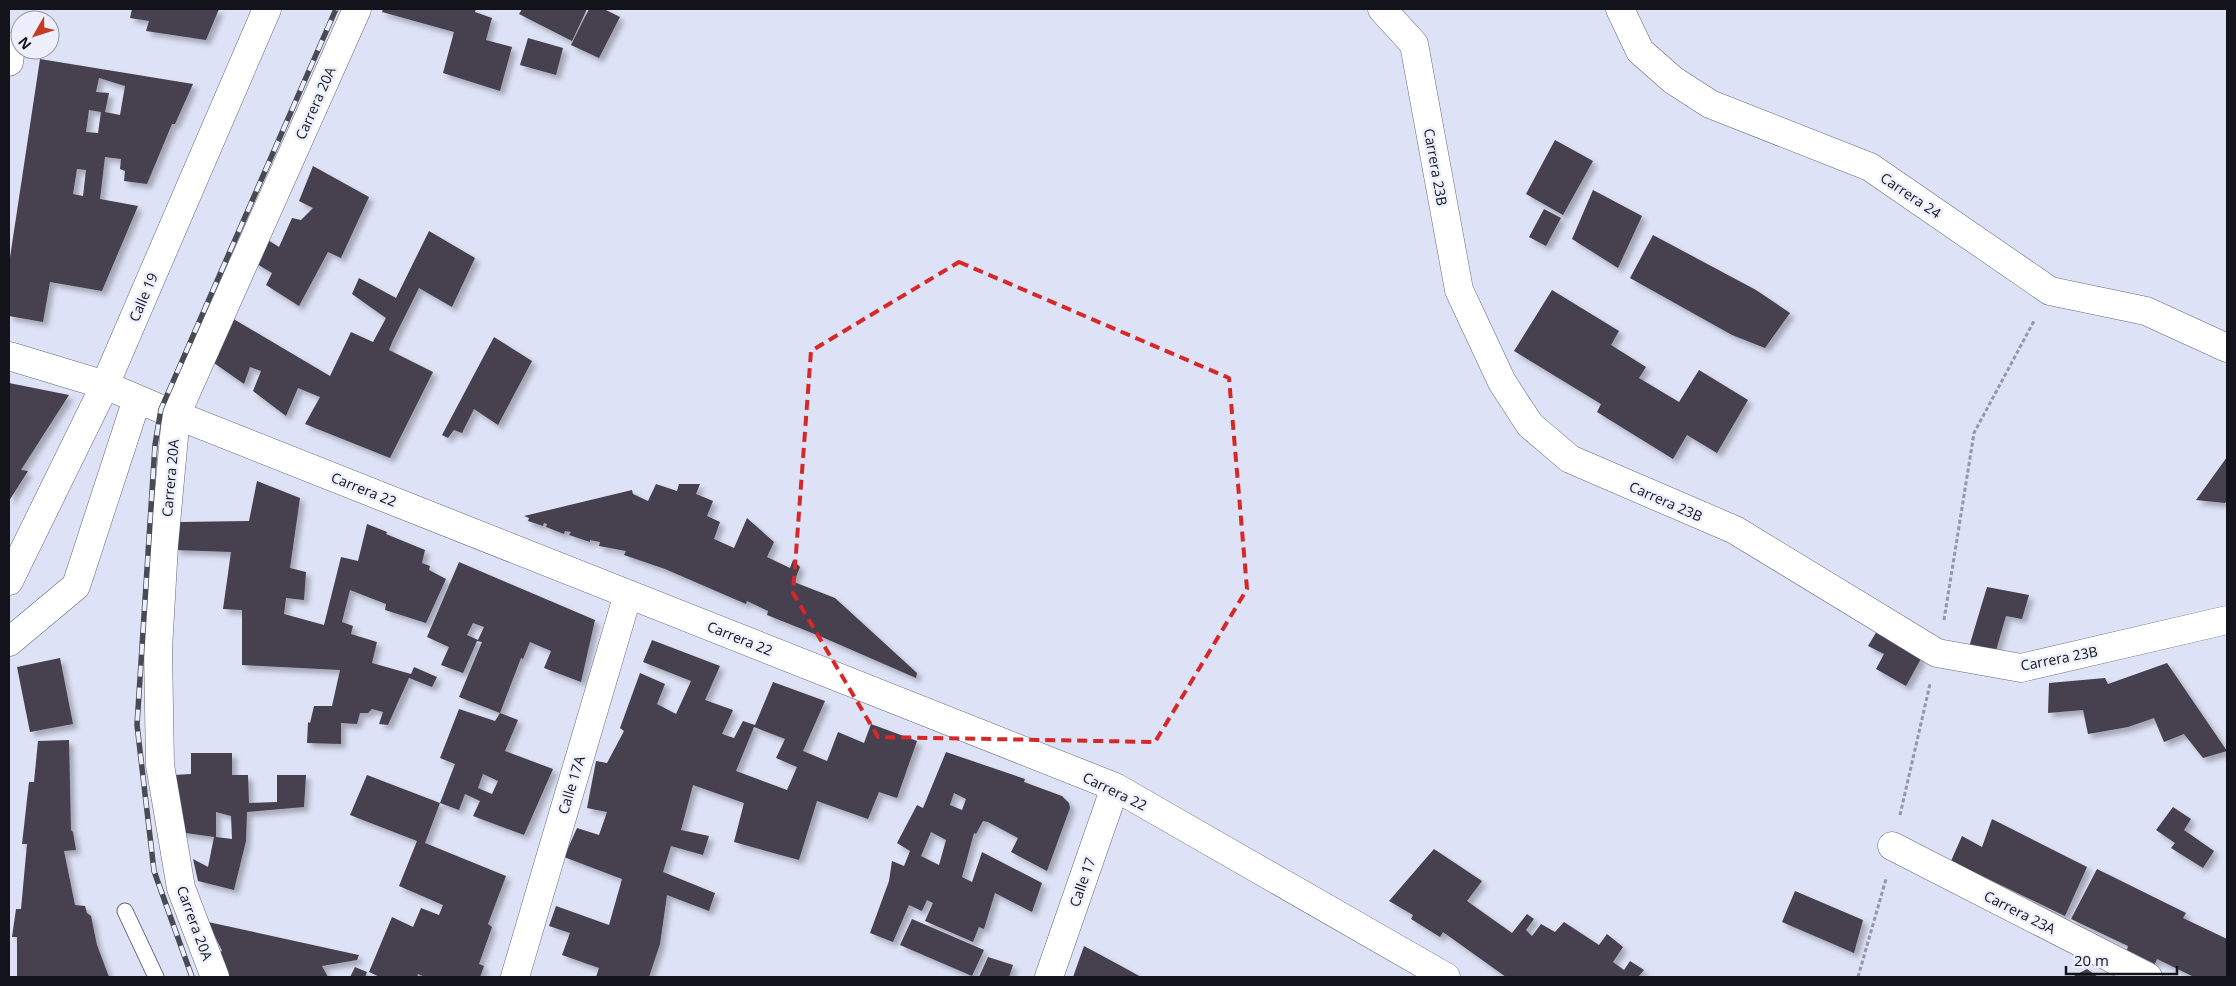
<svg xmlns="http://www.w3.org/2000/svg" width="2236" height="986" font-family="'Open Sans',sans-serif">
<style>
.building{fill:#464050;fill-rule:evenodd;filter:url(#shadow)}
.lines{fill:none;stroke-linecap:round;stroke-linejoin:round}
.service-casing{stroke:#65687a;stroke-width:17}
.minor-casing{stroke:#65687a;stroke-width:29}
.path{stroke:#9597a7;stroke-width:3;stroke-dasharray:4 2.5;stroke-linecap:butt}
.service{stroke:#fff;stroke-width:15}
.minor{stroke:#fff;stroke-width:28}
.rail-casing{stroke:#484a54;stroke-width:5.5}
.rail{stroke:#edf0fc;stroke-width:4;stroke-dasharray:11;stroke-linecap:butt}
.marked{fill:none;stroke:#d62828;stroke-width:4;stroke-dasharray:10 6;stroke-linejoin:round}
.labels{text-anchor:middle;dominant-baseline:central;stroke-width:5;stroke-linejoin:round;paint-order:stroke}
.street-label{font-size:14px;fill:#13141b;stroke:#edf0fc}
</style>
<defs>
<filter id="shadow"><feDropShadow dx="4.5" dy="4.5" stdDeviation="2.5" flood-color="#0004"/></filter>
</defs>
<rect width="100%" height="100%" fill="#dee2f6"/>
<path class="building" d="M132,9H219L206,40L146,31L149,21L130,18Z
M383,9H476L475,12L492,18L486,40L512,47L500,91L443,73L454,32L382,12Z
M522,9L536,10L587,9L572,41L519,14Z
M589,9H604L620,17L599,58L571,45Z
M528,38L563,48L556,75L520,65Z
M40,59L193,84L175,124H172L147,184L124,181L125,171L120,169L121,159L105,157L100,199L138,206L102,291L50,282L43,322L9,316V264ZM99,78L125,86L120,115L105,112L109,93L96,92ZM89,110L101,112L98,133L86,132ZM77,169L86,170L83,196L73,194Z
M1555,140L1593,161L1563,215L1526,194Z
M313,166L369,197L341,258L328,252L299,306L266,285L272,273L252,261L263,237L279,247L292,218L301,220L313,208L299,201Z
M1593,190L1642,216L1618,268L1572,239Z
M1544,209L1561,218L1546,246L1529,237Z
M429,231L475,258L452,307L419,288L393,340L389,350L433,372L390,458L305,424L320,397L298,388L286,416L253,391L261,371L250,367L244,384L214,363L225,314L330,376L351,332L373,342L386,318L352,294L359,278L396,298Z
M1653,235L1756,290L1790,313L1765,348L1732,335L1630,278Z
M1552,290L1619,331L1611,345L1646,367L1639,378L1679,402L1699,370L1748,400L1717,453L1687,435L1673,459L1597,412L1601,404L1514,351Z
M494,337L532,361L498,425L474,409L462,433L454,430L448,438L442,435Z
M9,383L69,395L21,470L28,471L9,501Z
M2227,457V501L2225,503L2196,500Z
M257,481L300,498L290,568L306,572L304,600L286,598L284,614L324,625L341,557L358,561L367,524L387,532L386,534L425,550L422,563L430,566L429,570L446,579L426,623L385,610L386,604L350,590L342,622L353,626L351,634L377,642L372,663L411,674L414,667L437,677L432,687L409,678L388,725L379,724L383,712L372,709L368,713H360L357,724L341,723V744L307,743L308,722L310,723L314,706H332L340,670L242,665V610L223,609L231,552L175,550L180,522L249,521Z
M656,484L677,491L679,484H700L696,494L713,501L707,516L720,522L714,539L734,548L747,518L774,542L767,557L790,568L793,560L800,567L794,582L835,598L917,673L916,678L822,637L767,615L768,611L747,601L746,604L665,569L624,555L626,551L599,546L600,542L590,540V542L569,535L571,532L565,531L564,534L546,527L547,524L544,523L543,526L528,521L529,518L524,516L632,490L633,494L648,501Z
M459,562L595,620L581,682L544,668L551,651L530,642L523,659L521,658L500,713L459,697L482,642L477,641L463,673L441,665L449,647L427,637ZM473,623L484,627L478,640L467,635Z
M1987,587L2029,595L2022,619L2006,616L1995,654L1969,647Z
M1877,631L1922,657L1906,686L1876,669L1884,654L1868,646Z
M652,640L720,666L705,700L733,710L722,734L734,738L743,721L755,725L773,682L825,701L803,751L827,761L838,732L864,743L871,724L917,741L897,798L879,792L868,819L817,801L799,860L734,842L744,803L693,785L681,830L709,836L703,855L671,846L663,872L715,893L709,911L667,895L660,944L649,977H596L599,968L562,955L570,933L549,926L556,906L609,925L622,879L564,857L577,828L599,835L607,812L587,808L596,761L607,763L624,731L620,728L640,673L665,684L657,704L676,714L691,681L643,662ZM754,727L785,739L776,758L797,767L787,790L736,771Z
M60,658L73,724L30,732L17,667Z
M2167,663L2227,751L2203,758L2184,734L2164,742L2154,718L2128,727L2088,734L2083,710L2048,713L2049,683L2105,678L2108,684Z
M459,709L495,721L500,713L518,720L505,751L553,769L524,835L473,816L480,801L465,794L459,810L440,803L425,843L506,876L488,924L492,927L479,964L484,966L480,977H425L418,974L417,977H380L369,972L392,917L413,927L421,908L439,915L443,905L399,886L417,841L350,815L367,775L440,803L455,764L440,758ZM483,774L498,781L492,794L478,788Z
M69,740L71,830L73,832L76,850L64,851L75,905L85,906L87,913L91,916L97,945L109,977H17V937H12L16,909H21L27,844H22L29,782H34L38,741Z
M946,752L1025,779L1024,782L1062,796L1069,803L1070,808L1047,871L1011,852L1018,838L988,822L983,821L976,834L974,833L962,877L972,882L982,852L1042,883L1032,912L995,893L984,929L979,927L973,942L925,921L933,903L927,900L922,911L909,905L893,942L870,933L889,881L892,861L904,866L910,851L897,843L917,805L923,808ZM954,793L966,799L962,810L950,805ZM931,832L946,840L939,865L921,856Z
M191,753H232V775H248L249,803L277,802V775H306L304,807L247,812L246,841L234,890L198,881L193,859L208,867L214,837L179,832L174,775L191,774ZM216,812L231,816L232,839L216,837Z
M2173,807L2191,819L2184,830L2214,851L2203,868L2171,848L2175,843L2156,830Z
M1992,819L2087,867L2065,916L1951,861L1962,836L1982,847Z
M1434,849L1482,881L1467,901L1512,933L1527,914L1534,919L1526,930L1532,936L1541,924L1555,932L1564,922L1599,945L1607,934L1623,947L1613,962L1624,970L1630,961L1644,970L1638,977H1506L1443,932L1440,937L1411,919L1413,915L1389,901Z
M2097,869L2182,911L2186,913L2183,918L2227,939V977H2194L2157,959L2155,964L2127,950L2128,946L2071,919Z
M1795,891L1863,920L1854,953L1782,922Z
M912,919L984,950L972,976L900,945Z
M208,922L354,954L359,955L357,960L322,966L328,977H228L218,953L222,951Z
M1084,946L1123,967L1141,977H1073Z
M988,957L1013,965L1009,977H979Z
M355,967L367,972L365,977H350Z
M2087,969L2098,977H2072Z"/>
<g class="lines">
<g class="service-casing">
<path id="service" d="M125,911L156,977"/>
</g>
<g class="minor-casing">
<path id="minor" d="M1382,9L1414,44L1459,290L1502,382L1530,425L1570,459L1735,530L1937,653L2021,668L2227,620
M1620,9L1640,51L1673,80L1710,104L1870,167L2050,291L2146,311L2227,348
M9,62L11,47
M9,356L105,385L161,409L1115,787L1446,977
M9,581L105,385L267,9
M9,642L76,586L137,399
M1892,846L2148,977
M215,977L181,888L160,765L158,649L164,545L176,415L357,9
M515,977L628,594
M1049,977L1115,787"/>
</g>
<path class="path" d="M1944,620L1974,433L2034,321
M1900,815L1930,684
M1858,977L1886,879"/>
<use href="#service" class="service"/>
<use href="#minor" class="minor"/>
<g class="rail-casing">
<path id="rail" d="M192,977L154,871L137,725L155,445L161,409L336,9"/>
</g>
<use href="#rail" class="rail"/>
</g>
<path class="marked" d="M959,262L1229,378L1247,589L1155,742L878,737L793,593L811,351Z"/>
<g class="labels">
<g class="street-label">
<text transform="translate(315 103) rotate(-66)">Carrera 20A</text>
<text transform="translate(1436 167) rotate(80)">Carrera 23B</text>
<text transform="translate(1911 195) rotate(34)">Carrera 24</text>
<text transform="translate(143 297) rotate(-67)">Calle 19</text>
<text transform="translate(170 478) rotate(-85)">Carrera 20A</text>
<text transform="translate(364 489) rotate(22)">Carrera 22</text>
<text transform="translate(1666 501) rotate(24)">Carrera 23B</text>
<text transform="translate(740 638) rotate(22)">Carrera 22</text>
<text transform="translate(2059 658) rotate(-11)">Carrera 23B</text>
<text transform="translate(571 785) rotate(-73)">Calle 17A</text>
<text transform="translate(1115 791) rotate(26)">Carrera 22</text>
<text transform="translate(1082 882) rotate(-71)">Calle 17</text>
<text transform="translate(2020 912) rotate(27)">Carrera 23A</text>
<text transform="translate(195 923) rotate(70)">Carrera 20A</text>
</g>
</g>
<rect width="2236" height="986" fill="none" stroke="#13141b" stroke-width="20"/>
<g transform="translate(35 35) rotate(231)"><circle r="24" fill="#edf0fc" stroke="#9698a2"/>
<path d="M0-4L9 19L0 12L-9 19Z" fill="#c63a24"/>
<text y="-8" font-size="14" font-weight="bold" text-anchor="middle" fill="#13141b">N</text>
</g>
<path d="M2066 966v8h111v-8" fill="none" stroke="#13141b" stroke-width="2.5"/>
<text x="2074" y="966" font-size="15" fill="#13141b" stroke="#edf0fc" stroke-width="4" paint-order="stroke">20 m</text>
</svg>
